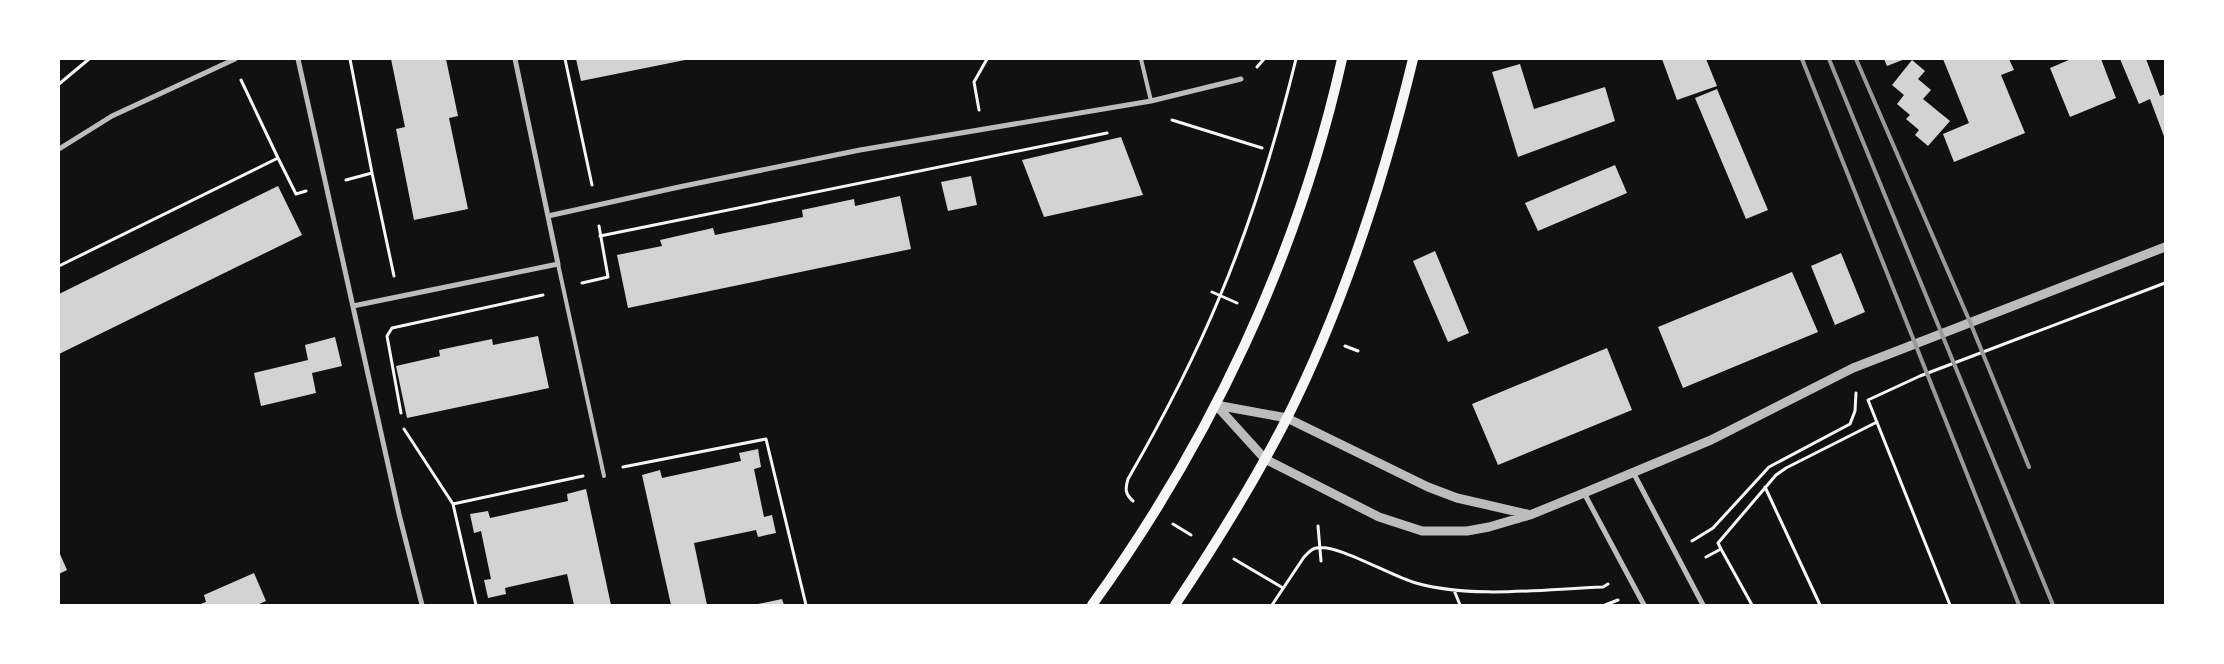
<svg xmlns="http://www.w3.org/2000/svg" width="2224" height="664" font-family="Lato,sans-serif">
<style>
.building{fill:#d3d3d3}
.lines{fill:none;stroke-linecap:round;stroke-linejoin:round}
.path{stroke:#f5f5f5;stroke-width:3}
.service{stroke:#bcbcbc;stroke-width:4}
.minor{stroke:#bcbcbc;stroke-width:5}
.tertiary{stroke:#bcbcbc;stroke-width:9}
.secondary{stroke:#f5f5f5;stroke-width:10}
.rail{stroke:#9a9a9a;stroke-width:4}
</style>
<rect width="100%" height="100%" fill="#111"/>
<path class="building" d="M391,59H446L458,116L449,118L468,209L414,220L396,129L405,127Z
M576,59H685V60L581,81Z
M1662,59H1706L1717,86L1677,100Z
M1884,59H1905L1887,66Z
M1943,59H2009L2014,70L2001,75L2025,133L1954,162L1943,134L1969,123Z
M2071,59H2101L2116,98L2070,117L2050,68Z
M2120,59H2146L2160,96L2165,94V139L2150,99L2139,104Z
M1912,60L1925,71L1918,79L1931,90L1923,99L1950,121L1928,146L1915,135L1919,130L1906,119L1910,115L1897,104L1904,95L1892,85Z
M1520,64L1534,109L1605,87L1615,121L1518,157L1492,72Z
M1717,89L1768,210L1746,219L1695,98Z
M1121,137L1143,195L1044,217L1022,160Z
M1615,165L1627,193L1538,231L1525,203Z
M971,176L977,205L948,211L941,182Z
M278,186L302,235L59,354V294Z
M900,196L911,249L628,308L617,255L662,246L660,240L713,228L715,235L803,217L802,210L854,199L855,206Z
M1435,251L1469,333L1448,342L1413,261Z
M1841,253L1865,312L1835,325L1811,266Z
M1792,272L1818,332L1683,388L1658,327Z
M538,336L549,388L407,418L396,366L440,356L439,350L492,339L493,345Z
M335,337L342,366L312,373L316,393L261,406L254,373L308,360L305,345Z
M1607,348L1632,410L1498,465L1472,404Z
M758,449L761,467L754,469L764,517L772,515L776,533L758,537L756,530L694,543L707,605H671L642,475L660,470L662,478L741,461L739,453Z
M586,489L611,605H574L567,574L505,588L506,594L488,598L484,580L491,579L481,531L474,533L470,514L488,511L490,518L568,501L567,494Z
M59,552L67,570L59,574Z
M254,573L266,601L257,605H198L206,602L204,595Z
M782,599L784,605H758V604Z"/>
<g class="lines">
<path class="path" d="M565,59L592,185
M1257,67L1264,59
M59,84L89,59
M979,110L974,82L987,59
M1172,120L1262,148
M278,158L296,194L306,191
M372,173L394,276
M346,180L372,173L350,59
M600,236L1107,133
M59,266L278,158L241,80
M582,283L608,277L599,226
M1212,292L1237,303
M1345,346L1358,351
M401,413L387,336L392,328L543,295
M404,429L453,504L476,605
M623,467L766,439L806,605
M1765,487L1820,605
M1133,501C1125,494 1125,489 1128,479C1162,420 1194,359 1220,296C1251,223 1277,136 1296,59
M453,504L583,476
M1173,524L1191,535
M1318,526L1321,561
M1692,541L1713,528L1769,467L1850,424L1855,411L1856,393
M1721,549L1752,605
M1706,557L1721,549L1718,543L1776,475L1786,468L1877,422
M1234,559L1283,588
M1454,590L1460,605
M1272,605L1304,557C1308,553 1311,549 1316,548C1337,543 1392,577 1416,583C1473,599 1544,589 1603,587L1608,584
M1605,605L1618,600
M1950,605L1868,400L1920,376L2165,283"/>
<path class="service" d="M1141,59L1151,101
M558,264L604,476"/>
<path class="minor" d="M298,59L399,514L422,605
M59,149L112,116L235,59
M548,216L679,187L860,150L1151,101L1241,79
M353,306L558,264L515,59
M1633,472L1703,605
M1584,493L1644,605"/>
<path class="tertiary" d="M1216,405L1265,459L1379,517L1422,531H1467L1489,527L1530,515L1584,493L1711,440L1853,368L2165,247
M1216,405L1287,418L1428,487L1457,498L1527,514"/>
<path class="secondary" d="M1092,605C1210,442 1298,256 1342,59
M1175,605C1215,545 1253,484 1286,420C1343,306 1383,183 1413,59"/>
<path class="rail" d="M1802,59L2019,605
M1829,59L2053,605
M1856,59L1970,322L2029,467"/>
</g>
<rect width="2224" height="664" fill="none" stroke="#ffffff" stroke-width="120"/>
</svg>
